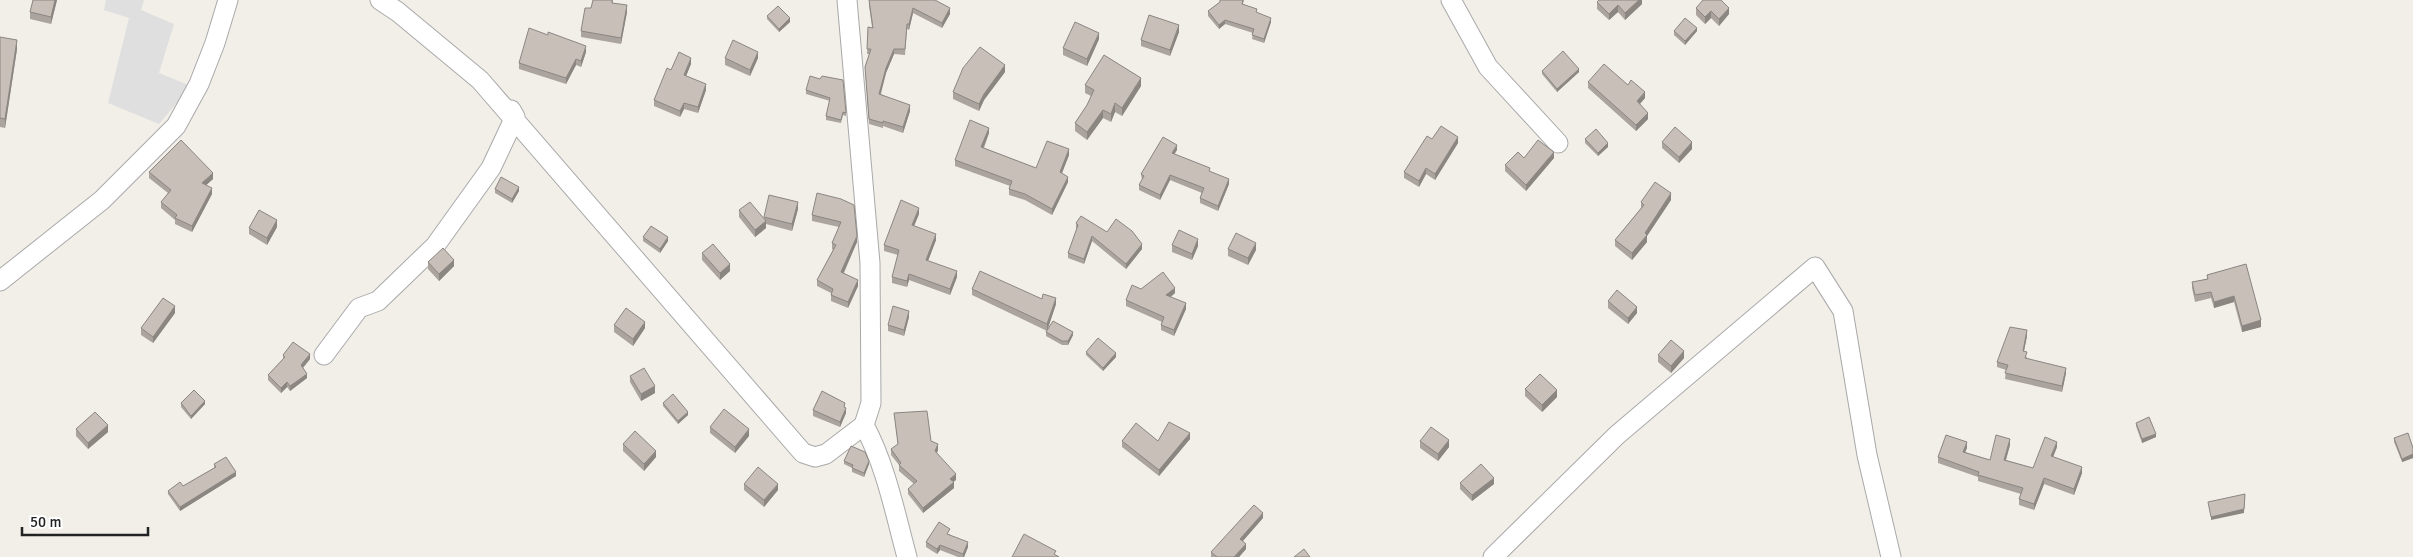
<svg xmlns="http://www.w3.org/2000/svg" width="2413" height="557" font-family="Signika,sans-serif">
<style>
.residential{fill:#e0dfdf}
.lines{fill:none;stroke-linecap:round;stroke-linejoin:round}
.minor-casing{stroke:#a9a9a9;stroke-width:21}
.minor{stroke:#fff;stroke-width:19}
.wall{fill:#aba49e}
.shaded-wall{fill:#8b8681}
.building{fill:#c7bfb8;stroke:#8b8681}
</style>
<rect width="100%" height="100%" fill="#f2efe9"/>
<path class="residential" d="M106,0H144L141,10L174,24L159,73L191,86L159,124L108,103L129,18L104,10Z"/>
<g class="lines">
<g class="minor-casing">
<path id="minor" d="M380,0L398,12L480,80L803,453L815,457L826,454L864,425L871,403L870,263L847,0
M1451,0L1488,67L1558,143
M0,281L102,200L176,126L199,84L215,43L228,0
M324,355L359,308L378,301L435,246L491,168L515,117L511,110
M864,425C886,466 895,513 907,557
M1493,557L1617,435L1815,267L1843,311L1867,455L1891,557"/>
</g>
<use href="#minor" class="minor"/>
</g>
<path class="wall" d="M33,0H57L51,24L30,19V12Z
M593,0H613V3L627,12L621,44L581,37V31L591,8Z
M869,0L950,14L942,28L913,13L909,30L907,29L905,55L894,54L886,73L881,94L910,111L903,133L883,126V128L869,124L865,67L869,54H867L868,27H872L869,6Z
M1220,0H1244L1243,4L1271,22L1264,43L1252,39L1253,33L1225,24L1219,29L1208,16V11L1220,2Z
M1642,0V4L1625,20L1618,12L1609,20L1597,9V2Z
M1696,8L1729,14L1719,26L1711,18L1705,24L1696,15Z
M767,16L790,22L779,32L767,19Z
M1674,31H1697L1685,45L1674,35Z
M1179,32L1170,56L1141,46V40Z
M548,35L586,52L581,67L576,65L566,84L519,69V63Z
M0,37L17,49L5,128L0,127Z
M1099,39L1087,66L1063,55V48Z
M725,58H758L750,76L725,65Z
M691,64L686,76L706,90L698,113L684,109L680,117L654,106V100L671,70Z
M1542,71L1579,72L1557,92L1542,74Z
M1005,72L984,100L979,111L953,99V92Z
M820,79L846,113V116L843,115L841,123L826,120V116L830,101L806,94V90Z
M1588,82L1628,85L1645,98L1640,104L1648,119L1636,131L1588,88Z
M1085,85L1141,86L1122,116L1115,112L1111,122L1103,118L1087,140L1075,131V123L1087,105L1091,96L1085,93Z
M989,133L984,148L1036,168L1069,155L1062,173L1068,182L1052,215L1025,200L1009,195V189L1010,186L955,166V160Z
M1432,139L1458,143L1435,180L1426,174L1419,187L1404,178V172Z
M1585,139L1608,147L1598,156L1585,143Z
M1662,142L1692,149L1679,163L1662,148Z
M1177,150L1174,154L1210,172L1229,184L1218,211L1200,203V198L1202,193L1170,180L1160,200L1139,190V185L1142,180L1141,174Z
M1524,158H1554L1526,191L1505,171V165Z
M149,172L213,179L206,185L212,194L192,232L175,224V220L161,208V202L168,193L149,178Z
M495,189L519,191L512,203L495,193Z
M841,199L857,242L844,273L858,286L848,308L831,301V293L817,286V280L833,250L832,249V243L839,227L812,221V215Z
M1671,200L1647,236V242L1632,260L1615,246V240L1641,208V202Z
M798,209L792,231L766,224V228L755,237L739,217V210L764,219V217Z
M919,214L914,226L936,240L928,261L957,277L950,295L909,280L907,287L892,283V277L898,255L884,251V245Z
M1076,223L1107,232L1142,249L1126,269L1092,241L1084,264L1068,258V253L1077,229L1076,228Z
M277,227L267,245L249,234V228Z
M643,237L668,241L660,253L643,241Z
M1172,245L1198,246L1192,260L1172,252Z
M1228,249L1256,250L1248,265L1228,256Z
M702,253L730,271L720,280L702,260Z
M428,262L454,266L439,281L428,269Z
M2246,264L2261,327L2242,332L2234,302L2214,308L2211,298L2195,302L2192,288V282L2207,279V275Z
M972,289L1042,299L1056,304L1047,331L972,295Z
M1141,289L1175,293L1171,297L1186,309L1174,336L1161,330V325L1162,322L1126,306V300Z
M1608,301L1637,313L1628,324L1608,308Z
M175,313L153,343L141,335V328Z
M909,317L904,336L888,331V325Z
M614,325L645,328L633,346L614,332Z
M1046,332L1073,335L1068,345H1062L1046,336Z
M2027,336L2024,351L2027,358L2066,373L2062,392L2005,379L2006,370L1997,367V362Z
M1086,352L1116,357L1103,371L1086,355Z
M283,355L310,359L303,368L307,378L290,391L287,387L281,393L268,380V375L283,359Z
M1658,355L1684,358L1671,373L1658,362Z
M630,376L655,393L641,401L630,382Z
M1525,389L1557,397L1542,412L1525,396Z
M181,403L205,404L191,419L181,407Z
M663,403L688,415L678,424L663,406Z
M845,407L846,413L840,427L813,416V410Z
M894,413L931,441L938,450L937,453L956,480L953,482L954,488L923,513L908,494V489L914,484L899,471V465L891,455V449L898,445Z
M2136,423L2156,437L2142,443L2136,426Z
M710,427L749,436L735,453L710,433Z
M76,429L108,432L88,449L76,436Z
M2394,438L2413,448V458L2402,462L2394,442Z
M1190,439L1159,476L1122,447V441H1158Z
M1420,441L1449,447L1438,461L1420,448Z
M623,444L656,457L644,471L623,451Z
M2010,445L2006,460L2033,468L2057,447L2053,457L2082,473L2074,495L2044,484L2034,510L2019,505V499L2021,494L1978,481V477L1938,463V457L1967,448L1965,452L1990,460Z
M844,461L869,464L864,477L852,472V468L844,464Z
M214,464L236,476L180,511L168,494V491L183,486L214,468Z
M1460,483L1494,484L1472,501L1460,489Z
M744,484L778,490L764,507L744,490Z
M1263,518L1243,541L1246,549L1239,557H1211V552Z
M950,534V535L968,547L964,557H958L940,550L937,554L926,547V542Z"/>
<path class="shaded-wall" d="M55,0H57L51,24V17Z
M1639,0H1642V4L1625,20V13Z
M627,5V12L621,44V38Z
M1618,5V12L1609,20V14Z
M913,8V13L909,30V24Z
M950,8V14L942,28V23Z
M1729,8V14L1719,26V19Z
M1711,11V18L1705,24V17Z
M790,18V22L779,32V29Z
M1271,18V22L1264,43V39Z
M1225,20V24L1219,29V25Z
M1179,25V32L1170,56V50Z
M1697,28V31L1685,45V41Z
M1099,33V39L1087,66V59Z
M17,40V49L5,128V119Z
M586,46V52L581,67V61Z
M894,49V54L886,73L879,99V94L886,68Z
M758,52V58L750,76V70Z
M691,58V64L684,81V75Z
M576,59V65L566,84V78Z
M1005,65V72L984,100L979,111V104L984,94Z
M1579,69V72L1557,92V89Z
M1141,78V86L1122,116V108Z
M706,84V90L698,113V107Z
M1645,92V98L1637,107V101Z
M684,103V109L680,117V111Z
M1115,103V112L1111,122V114Z
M910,105V111L903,133V127Z
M1103,110V118L1087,140V132Z
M1648,113V119L1636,131V125Z
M989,128V133L981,153V147Z
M1458,137V143L1435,180V174Z
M1692,142V149L1679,163V157Z
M1608,143V147L1598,156V153Z
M1177,145V150L1172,158V153Z
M1069,149V155L1060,178V172Z
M1554,152V158L1526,191V185Z
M1426,168V174L1419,187V181Z
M213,173V179L202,189V183Z
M1170,175V180L1160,200V195Z
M1068,177V182L1052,215V209Z
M1229,179V184L1218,211V206Z
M519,187V191L512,203V199Z
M212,188V194L192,232V226Z
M1671,193V200L1647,236V242L1632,260V253Z
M798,202V209L792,231V224Z
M919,208V214L912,231V225Z
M277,220V227L267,245V238Z
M766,221V228L755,237V230Z
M936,234V240L926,266V260Z
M857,236V242L841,278V272Z
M1092,236V241L1084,264V259Z
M668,237V241L660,253V249Z
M1198,239V246L1192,260V254Z
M1256,243V250L1248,265V258Z
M1142,244V249L1126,269V264Z
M454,260V266L439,281V274Z
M730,264V271L720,280V273Z
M957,271V277L950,295V289Z
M909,274V280L907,287V281Z
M858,280V286L848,308V302Z
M1175,288V293L1166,300V295Z
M2234,296V302L2214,308V302Z
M1056,298V304L1047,331V324Z
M1186,303V309L1174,336V330Z
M175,306V313L153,343V337Z
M1637,307V313L1628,324V318Z
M909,311V317L904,336V330Z
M2261,320V327L2242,332V326Z
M645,322V328L633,346V339Z
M2027,330V336L2023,356V351Z
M1073,332V335L1068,345V341Z
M1684,351V358L1671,373V366Z
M1116,353V357L1103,371V368Z
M310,354V359L301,370V365Z
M2066,368V373L2062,392V386Z
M307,374V378L290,391V386Z
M287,382V387L281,393V388Z
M655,386V393L641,401V394Z
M1557,390V397L1542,412V405Z
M205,401V404L191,419V416Z
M846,408V413L840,427V422Z
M688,412V415L678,424V421Z
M108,425V432L88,449V443Z
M749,429V436L735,453V447Z
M1190,433V439L1159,476V470Z
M2156,434V437L2142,443V439Z
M2010,439V445L2004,466V460Z
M1449,440V447L1438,461V454Z
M1967,442V448L1963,457V452Z
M2057,442V447L2051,462V456Z
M938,444V450L935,457V451Z
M656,451V457L644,471V464Z
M2413,454V458L2402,462V459Z
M869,461V464L864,477V473Z
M2082,467V473L2074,495V489Z
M236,472V476L180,511V507Z
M956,474V480L950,484V479Z
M1494,478V484L1472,501V495Z
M2044,478V484L2034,510V504Z
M954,482V488L923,513V508Z
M778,484V490L764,507V500Z
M2245,494L2244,513L2211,520V517Z
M1263,513V518L1240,544V539Z
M968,542V547L964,557H963V554Z
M1246,544V549L1239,557H1234Z
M940,545V550L937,554V549Z"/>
<path class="building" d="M33,0H55L51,17L30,12Z
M593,0H612V3L627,5L621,38L581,31L585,8H591Z
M869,0H935L950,8L942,23L913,8L909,24H907L905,49H894L886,68L879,94L910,105L903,127L883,121V123L869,119L865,67L871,49H867L868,27L873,28Z
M1220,0H1243L1242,4L1257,9L1256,12L1271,18L1264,39L1252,35L1254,29L1225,20L1219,25L1208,11L1220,2Z
M1599,0H1639L1625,13L1618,5L1609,14L1597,2Z
M1703,0H1721L1729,8L1719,19L1711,11L1705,17L1696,8Z
M778,6L790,18L779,29L767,16Z
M1149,15L1179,25L1170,50L1141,40Z
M1685,18L1697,28L1685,41L1674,31Z
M1075,22L1099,33L1087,59L1063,48Z
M529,28L548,35V32L586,46L581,61L576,59L566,78L519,63Z
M0,37L17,40L5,119L0,118Z
M733,40L758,52L750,70L725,58Z
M980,47L1005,65L984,94L979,104L953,92L963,68Z
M1563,51L1579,69L1557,89L1542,71Z
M679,52L691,58L684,75L706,84L698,107L684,103L680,111L654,100L667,68L671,70Z
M1104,55L1141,78L1122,108L1115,103L1111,114L1103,110L1087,132L1075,123L1087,105L1094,90L1085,85Z
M1604,64L1628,85L1631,80L1645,92L1637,101L1648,113L1636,125L1588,82Z
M810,76L820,79L822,76L843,80L846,113L843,112L841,120L826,116L830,98L806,90Z
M970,120L989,128L981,147L1036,168L1047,141L1069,149L1060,172L1068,177L1052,209L1025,194L1009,189L1012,181L955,160Z
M1441,126L1458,137L1435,174L1426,168L1419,181L1404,172L1427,136L1432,139Z
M1675,127L1692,142L1679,157L1662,142Z
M1596,129L1608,143L1598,153L1585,139Z
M1163,137L1177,145L1172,153L1210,168L1209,171L1229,179L1218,206L1200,198L1204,188L1170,175L1160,195L1139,185L1144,176L1141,174Z
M181,140L213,173L202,183L212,188L192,226L175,218L177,215L161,202L171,190L149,172Z
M1538,140L1554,152L1526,185L1505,165L1518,152L1524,158Z
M501,177L519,187L512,199L495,189Z
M1655,182L1671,193L1645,233L1647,235L1632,253L1615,240L1644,205L1641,202Z
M817,193L841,199L854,205L857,236L841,272L858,280L848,302L831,295L833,289L817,280L836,245L832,243L841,222L812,215Z
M769,195L798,202L792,224L764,217Z
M901,200L919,208L912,225L936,234L926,260L957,271L950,289L909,274L907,281L892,277L899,250L884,245Z
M750,202L766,221L755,230L739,210Z
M259,210L277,220L267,238L249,228Z
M1081,216L1107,232L1116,219L1132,231L1142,244L1126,264L1092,236L1084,259L1068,253L1078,225L1076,223Z
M651,226L668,237L660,249L643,237Z
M1179,230L1198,239L1192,254L1172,245Z
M1236,233L1256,243L1248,258L1228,249Z
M713,244L730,264L720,273L702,253Z
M443,248L454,260L439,274L428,262Z
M2246,264L2261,320L2242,326L2234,296L2214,302L2211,292L2195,295L2192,282L2208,279L2207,275Z
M980,271L1042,299L1043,294L1056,298L1047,324L972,289Z
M1163,272L1175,288L1166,295L1186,303L1174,330L1161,325L1164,317L1126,300L1132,285L1141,289Z
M1617,290L1637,307L1628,318L1608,301Z
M163,298L175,306L153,337L141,328Z
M893,306L909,311L904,330L888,325Z
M626,308L645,322L633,339L614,325Z
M1053,321L1073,332L1068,341H1062L1046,332Z
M2010,327L2027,330L2023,351L2027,352L2025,358L2066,368L2062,386L2005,373L2008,365L1997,362Z
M1098,338L1116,353L1103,368L1086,352Z
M1671,340L1684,351L1671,366L1658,355Z
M293,342L310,354L301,365L307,374L290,386L287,382L281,388L268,375L285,357L283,355Z
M644,368L655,386L641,394L630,376Z
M1540,374L1557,390L1542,405L1525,389Z
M194,390L205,401L191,416L181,403Z
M822,391L845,403L844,407L846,408L840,422L813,410Z
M673,394L688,412L678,421L663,403Z
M724,409L749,429L735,447L710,427Z
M927,411L931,441L938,444L935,451L956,474L950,479L954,482L923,508L908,489L917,481L899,465L901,463L891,449L898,444L894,413Z
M95,412L108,425L88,443L76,429Z
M2149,417L2156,434L2142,439L2136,423Z
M1169,422L1190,433L1159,470L1122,441L1136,423L1158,441Z
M1431,427L1449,440L1438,454L1420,441Z
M635,431L656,451L644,464L623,444Z
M2408,433L2413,448V454L2402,459L2394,438Z
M1946,435L1967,442L1963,452L1990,460L1996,435L2010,439L2004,460L2033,468L2045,437L2057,442L2051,456L2082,467L2074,489L2044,478L2034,504L2019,499L2023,488L1978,475L1979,472L1938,457Z
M851,446L865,452L869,461L864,473L852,468L853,465L844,461Z
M226,457L236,472L180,507L168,491L180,482L183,486L216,467L214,464Z
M1481,464L1494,478L1472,495L1460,483Z
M758,467L778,484L764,500L744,484Z
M2245,494L2244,509L2211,517L2208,502Z
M1254,505L1263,513L1240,539L1246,544L1234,557H1217L1211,552Z
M939,522L950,529L947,534L968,542L963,554L940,545L937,549L926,542Z
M1024,534L1056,551L1054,554L1059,557H1012Z
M1304,549L1310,557H1294Z"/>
<path d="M22 527v8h126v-8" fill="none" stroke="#222222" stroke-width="2.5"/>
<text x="30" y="527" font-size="15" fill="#222222" stroke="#ffffff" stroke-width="4" paint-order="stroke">50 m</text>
</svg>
